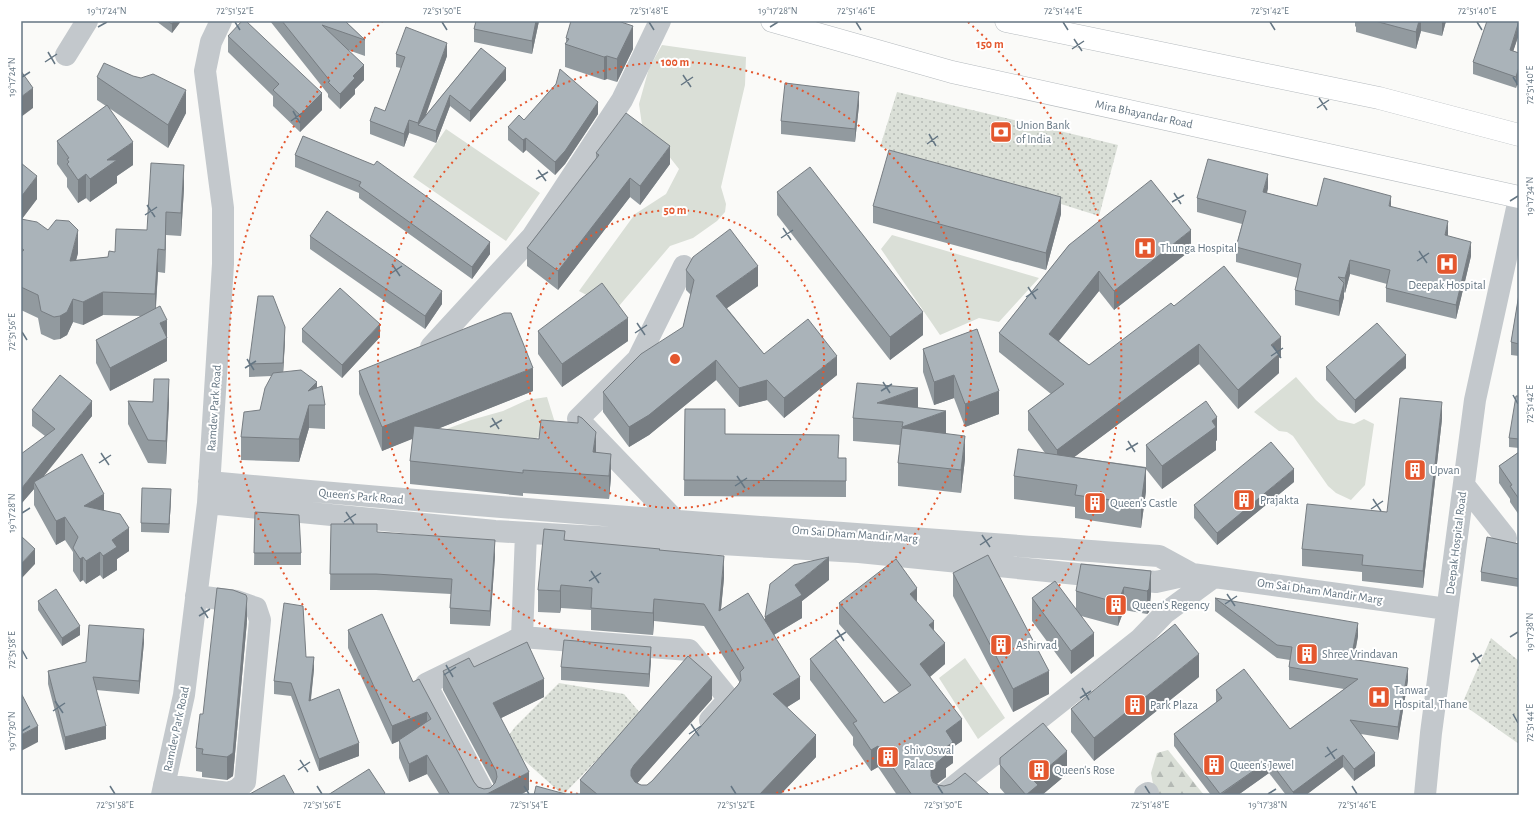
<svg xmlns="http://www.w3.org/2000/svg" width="1540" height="816" font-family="'Alegreya Sans',sans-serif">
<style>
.green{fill:#dadfd7}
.forest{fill:url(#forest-firs)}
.park{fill:url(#park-dots)}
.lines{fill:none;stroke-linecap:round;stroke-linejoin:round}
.major-casing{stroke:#b5babe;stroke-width:23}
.minor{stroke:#c3c8cc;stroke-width:22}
.major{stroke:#fff;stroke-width:22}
.wall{fill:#929a9f}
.shaded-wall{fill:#777d82}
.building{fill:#aab3b9;stroke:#777d82}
.ticks{fill:none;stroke:#657683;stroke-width:1.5}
.ring{fill:none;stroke:#e4572e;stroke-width:2;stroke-dasharray:2 4}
.labels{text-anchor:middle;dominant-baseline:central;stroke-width:4;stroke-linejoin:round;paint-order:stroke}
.street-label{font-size:12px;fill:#657683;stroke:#fff}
.poi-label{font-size:12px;fill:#657683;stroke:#fff;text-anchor:start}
.centre{fill:#e4572e;stroke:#fff;stroke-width:2}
.ring-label{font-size:12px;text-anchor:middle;font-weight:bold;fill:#e4572e;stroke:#fff;stroke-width:4;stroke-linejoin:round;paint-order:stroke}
.neatline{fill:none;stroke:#657683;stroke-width:1.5}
.ticks-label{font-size:10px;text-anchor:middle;fill:#657683}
</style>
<defs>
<pattern id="forest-firs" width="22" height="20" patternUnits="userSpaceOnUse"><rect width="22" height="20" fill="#dadfd7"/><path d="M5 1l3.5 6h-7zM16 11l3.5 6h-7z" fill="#b4b9b4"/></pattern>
<pattern id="park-dots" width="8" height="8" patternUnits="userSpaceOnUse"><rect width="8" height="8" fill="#dadfd7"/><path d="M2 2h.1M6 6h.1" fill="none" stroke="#b4b9b4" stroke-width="1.8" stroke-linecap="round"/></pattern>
</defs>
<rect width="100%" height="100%" fill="#fafaf8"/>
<path class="green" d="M662,45L746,57L745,85L721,187L726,204L725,212L717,221L693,238L670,246L619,306L609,307L579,291L635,214L666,194L679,169L661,146L642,125L639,104L649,68Z
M446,129L540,193L506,241L413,177Z
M892,235L1039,278L999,322L979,318L940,335L881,249Z
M1296,377L1316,400L1338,420L1354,424L1364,419L1374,424L1365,485L1351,500L1336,493L1328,486L1293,436L1287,432L1279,431L1254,412Z
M547,397L556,426L530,442L425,437L471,420L503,411L527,400Z
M965,658L1005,718L978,739L939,678Z"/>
<path class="forest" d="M1168,750L1204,795H1155L1151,773L1157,753Z"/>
<path class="park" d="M897,92L1118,145L1099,216L880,147Z
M1491,638L1519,661V744L1462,704Z
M559,683L624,694L641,714L563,795L516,753L509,735L515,727Z"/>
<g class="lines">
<g class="major-casing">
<path id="major" d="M772,21L952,72L1519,197
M1006,21L1379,98L1519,135"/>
</g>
<path class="minor" d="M66,55L87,21
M431,347L532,237L622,100L660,21
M209,482C525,511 842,533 1159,556L1192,574
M1464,485L1506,538
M208,503L495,531L859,552L1156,582L1192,574L1447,609
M676,521L578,419L638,359L684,266
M522,637L526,533
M164,785L229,793L238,789L245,782L260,620L256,608L236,601L196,596
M162,795L184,695L208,503L223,264V208L205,71L211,42L221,21
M485,795L426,684L522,637L689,650L729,699L710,720
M943,795L1140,639L1165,613L1214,577
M1145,795L1148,793
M1425,795L1431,733L1475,400L1519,199"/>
<use href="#major" class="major"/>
</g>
<path class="wall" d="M156,21H181L172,33Z
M270,21H345L365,40V56L348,50L364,80L355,89V94L340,109L328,97V94Z
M476,21H539L532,54L474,42V29Z
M1355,21H1446L1442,36L1421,31L1416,49L1356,32V27L1355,26Z
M1519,21V34L1513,51L1519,53L1516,88L1473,74V62Z
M228,36L322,110L300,132L273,106V96L228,52Z
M566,38L633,49L617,82L607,79L604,80L565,67V44L566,42Z
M481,48L506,80L470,122L450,106L436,143L418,136V135V136L409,133L404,147L370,134V121L385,111L401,68L396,67V54L447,56L425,116Z
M97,77L186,113L168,148L109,108L133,165L117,176V183L90,202L86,198L78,203L67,187V178L57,164V141L106,106L97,100Z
M859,105L855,142L781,134V121Z
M598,114L565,164L555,175L526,150L523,153L508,140V127L524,120Z
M303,136L490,254L472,279L359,198V193L295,167V155Z
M596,153L670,164L640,205L630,197L558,290L527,266V248L596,158Z
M21,163L37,199L22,219L78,253L76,260L108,257L147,230L184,188L181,236L166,235L165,273L158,272L156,308L167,337V361L110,391L96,363V340L141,316L103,315L83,325L73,322L67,335L60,339L54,340L41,334L38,318L21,310Z
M1268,188L1267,193L1317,206L1391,207L1448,235V236L1471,256L1456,319L1386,302V288L1387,284L1350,274L1345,293L1344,292V297L1339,316L1295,305V290L1298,278L1236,262V247L1242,224L1197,212V198Z
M777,192L923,335L890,360L777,215Z
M873,206L1061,214L1046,270L873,223Z
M310,236L442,304L425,329L310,249Z
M1069,245L1191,250L1114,310L1099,291L1059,341L1089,365L1174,306L1281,356L1279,358V373L1238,409L1199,364L1074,457L1146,467V445L1217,440L1216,441V450L1162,489L1146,469V491L1141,528L1075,518V507L1014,499V476L1045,453L1028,430V411L1051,394L999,352V333Z
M686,270L758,286L727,308L764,354L837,375L784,418L767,400L739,407L716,380L649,435L629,447L603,412V392L683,327L691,295L686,290Z
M1519,294V356L1511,355V342Z
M302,329L380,337L342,378L302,342Z
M977,329L999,414L965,427L954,398L934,405L923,372V349Z
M538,331L628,341L562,387L538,354Z
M285,340L283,372L317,388L325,405V429L309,428L299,462L241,460V437L260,410L272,376L249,377V364Z
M1326,367L1406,368L1355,413L1326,380Z
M359,371L533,391L437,429L596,452L611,477L609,499L523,493V496L410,484V461L413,438L382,451L359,394Z
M1519,396V448L1509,447V438Z
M128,401L169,402L166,464L148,463L128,424Z
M918,408L946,434L965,459L961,493L898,486V463L900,445L853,441V418Z
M685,409L725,434L839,458H846V497L684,496Z
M32,410L92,416L43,476L104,510L129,551L117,559V570L103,579L100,575L86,584L83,580L80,582L73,571V552L65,540L56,545L34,505V489L21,504L45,436L32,426Z
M1442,419L1423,588L1362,581V572L1302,566V549L1387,512Z
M1519,452V515L1510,502V499L1499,483V466Z
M1294,482L1217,545L1194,518V505Z
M171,498L169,533L141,532V523Z
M255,512L301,553V565H254Z
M331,524L377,532L495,556L490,626L450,624V608L451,594L376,590H330Z
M565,540L660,550L724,578L721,610L765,619L829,580L802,601V618L774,635L800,699L787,707L816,757L780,795H580V780L712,699L637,783L641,785H647L652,781L738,685L740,683L704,626L654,621L653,635L591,630V610L561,608L560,613L538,612V590Z
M1519,544V587L1481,581V572Z
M1151,571V594L1149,612L1147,614L1124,610L1118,626L1081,616L1094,656L1071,674L1032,621V598L1076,608V591Z
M953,573L1049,694L1013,712L953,596Z
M1215,598L1358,636L1354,660L1408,680L1398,740L1361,734L1375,766L1354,781L1343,767L1306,795H1286L1269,773L1238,795H1211L1174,746V734L1216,703V690L1290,729L1344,689L1289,680V667L1290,660L1277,658L1215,611Z
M38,601L80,635L62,646L38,610Z
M917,602L934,630L945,664L930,677L962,741L953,747V763L946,768V777L937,784L938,785L989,795H897L878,767L871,771L853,745V737L810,680V659L884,703L899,693L839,624V603Z
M247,621L233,776L227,780L202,777V772L196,771V748Z
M348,630L413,682L474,782L478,787L484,789L490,788L494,785L443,690V671L474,667L544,697L501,718L529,790L520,795H440L427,774L409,782L399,758V741L392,744L348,648Z
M144,642L139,694L96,690L106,739L65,750L48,684V671L86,662Z
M651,660L649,687L561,680V667Z
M314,669L311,700L359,756L319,771L291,696L274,694V681Z
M1199,677L1094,761L1071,732V709Z
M1000,758L1067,774L1042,795H1006L1000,788Z"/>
<path class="shaded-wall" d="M174,21H181L172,33V24Z
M536,21H539L532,54V41Z
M1419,21H1421V31L1416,49V32Z
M1442,21H1446L1442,36Z
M1519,23V34L1510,61V50Z
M633,26V49L617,82V59Z
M447,43V56L422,126L418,125V136V123Z
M607,56V79L604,80V57Z
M364,65V80L355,89V94L340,109V94L353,76Z
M1519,67V79L1516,88V77Z
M506,68V80L470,122V111Z
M33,88V108L21,117V97Z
M186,90V113L168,148V125Z
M859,92V105L855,142V129Z
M322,93V110L300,132V115Z
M450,95V106L436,143V131Z
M598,102V114L565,164L555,175V162Z
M409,120V133L404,147V134Z
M526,138V150L523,153V140Z
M133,142V165L117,176V183L90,202V179L107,160Z
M670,146V164L640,205V186Z
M184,165V188L181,236V213Z
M86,174V198L78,203V180Z
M1268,174V188L1263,207V192Z
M37,176V199L21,220V197Z
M630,178V197L558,290V271Z
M1391,196V210L1389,206Z
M1061,197V214L1046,270V253Z
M166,212V235L165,273V250Z
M1448,221V235L1445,250V235Z
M78,230V253L70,284V261Z
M1191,230V250L1114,310V291Z
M490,242V254L472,279V267Z
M1471,242V256L1456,319V305Z
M158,249V272L155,317V294Z
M1350,260V274L1345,293V278Z
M758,266V286L716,316V296Z
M1099,271V291L1049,353V334Z
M1344,283V297L1339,316V301Z
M442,291V304L425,329V316Z
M103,292V315L83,325V302Z
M73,299V322L67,335L60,339V316Z
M923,312V335L890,360V337Z
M628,318V341L562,387V364Z
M167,320V361L110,391V368L160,323Z
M380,324V337L342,378V365Z
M285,327V340L283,376V363Z
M1281,337V356L1279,358V373L1238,409V390L1271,345Z
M1199,344V364L1057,470V450Z
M1406,355V368L1355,413V400Z
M837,356V375L784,418V398Z
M716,360V380L649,435L629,447V427Z
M533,368V391L382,451V427Z
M954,375V398L934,405V382Z
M169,379V402L166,464V441Z
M767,380V400L739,407V388Z
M317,382V405H309V428L299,462V439L308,391Z
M918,388V411L877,403Z
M999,391V414L965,427V404Z
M92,401V416L36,486L34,482V489L21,504V489Z
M1442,402V419L1423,588V571Z
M946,411V434L902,450V427Z
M1217,417V440L1216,441V450L1162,489V466L1212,421Z
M596,432V455L593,452Z
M965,436V459L961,493V470Z
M611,454V477L609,499V476Z
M1146,468V491L1141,528V504Z
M1294,469V482L1217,545V533Z
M171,489V498L169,533V524Z
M104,494V517L84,506Z
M65,517V540L56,545V521Z
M129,528V551L117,559V570L103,579V556L112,540Z
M495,540V556L490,626V611Z
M35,549V564L21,579V564Z
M100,552V575L86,584V561Z
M724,556V578L719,628V611Z
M83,557V580L80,582V559Z
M829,557V580L802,601V618L765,640V617L795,585Z
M1151,571V594L1149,612L1147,614V591Z
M561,585V608L560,613V591Z
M1124,587V610L1118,626V603Z
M917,588V609L910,594Z
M247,598V621L233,776L227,780V757Z
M654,599V621L653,635V613Z
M934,621V643L929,625Z
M1358,623V636L1351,672V659Z
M80,626V635L62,646V638Z
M144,629V642L139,694V681Z
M1094,633V656L1071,674V651Z
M945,643V664L920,685V664Z
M651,647V660L649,687V674Z
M1199,654V677L1094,761V738Z
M314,657V669L309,714V701Z
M1408,668V680L1398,740V727Z
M1049,671V694L1013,712V689Z
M712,677V699L634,787L631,792V770L634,765Z
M800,677V699L773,716V694Z
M544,679V697L493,722V703Z
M427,712V731L399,740V741L392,744V726Z
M962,719V741L953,747V763L946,768V777L935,785L931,776V770L941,751L946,731Z
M38,726V742L21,751V735Z
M106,726V739L65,750V737Z
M816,735V757L780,795H759Z
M359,743V756L319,771V759Z
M878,746V767L871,771V750Z
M1067,751V774L1042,795H1026L1033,780Z
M1375,753V766L1354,781V769Z
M427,755V774L409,782V764Z
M1343,755V767L1306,795H1293V792Z
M1269,760V773L1238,795H1220Z
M529,772V790L520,795H485Z"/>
<path class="building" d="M167,21H174L172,24Z
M242,21H246L322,93L300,115L273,90L279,84L228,36Z
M282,21H345L365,40L322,25L364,65L353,76L355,78L340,94L328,82L330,81Z
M476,21H536L532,41L474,29Z
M571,21H618L633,26L617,59L607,56L604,57L565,44L569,39L566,38Z
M1375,21H1419L1416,32Z
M1487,21H1519L1510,50L1519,53V67L1516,77L1473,62Z
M406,27L447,43L418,123L409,120L404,134L370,121L375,107L385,111L405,57L396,54Z
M481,48L506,68L470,111L450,95L436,131L418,125Z
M104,63L133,76L141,78L153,74L186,90L168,125L97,77Z
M560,69L598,102L565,151L555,162L526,138L523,140L508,127L519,115L524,120L556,84Z
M21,71L33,88L21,97Z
M785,83L859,92L855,129L781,121Z
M107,105L133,142L107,160H117L90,179L86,174L78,180L67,164L69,162L67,159L69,158L57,141Z
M626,113L670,146L640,186L630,178L558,271L527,248L599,155L596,153Z
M303,136L374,165L377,161L490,242L472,267L359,186L361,182L295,155Z
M889,150L1061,197L1046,253L873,206Z
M1208,159L1268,174L1263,192L1317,206L1324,178L1391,196L1389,206L1448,221L1445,235L1471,242L1456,305L1386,288L1390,270L1350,260L1345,278L1338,277L1344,283L1339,301L1295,290L1301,264L1236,247L1246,211L1197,198Z
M21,163L37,176L21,197Z
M151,163L184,165L181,213L166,212L165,250L158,249L155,294L103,292L83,302L73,299L67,312L60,316L54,317L41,311L38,295L21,287V252L24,250L21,248V219L37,222L48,230L56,220L69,221L78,230L70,261L108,257L109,251L115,252L116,229L147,230Z
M810,167L923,312L890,337L777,192Z
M1151,180L1191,230L1114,291L1099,271L1049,334L1089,365L1171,303L1174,306L1224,266L1281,337L1271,345L1279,354L1238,390L1199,344L1057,450L1028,411L1064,384L999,333L1069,245Z
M327,211L442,291L425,316L310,236Z
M730,229L758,266L716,296L764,354L808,319L837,356L784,398L767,380L739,388L716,360L649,415L629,427L603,392L641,354L683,327L694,280L686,270L693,257Z
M602,283L628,318L562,364L538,331Z
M340,288L380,324L342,365L302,329Z
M1519,294V344L1511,342Z
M258,296H273L285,327L283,363L249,364Z
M160,306L167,320L160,323L167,338L110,368L96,340Z
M504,313H511L533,368L382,427L359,371Z
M1377,323L1406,355L1355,400L1326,367Z
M977,329L999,391L965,404L954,375L934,382L923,349Z
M301,370L317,382L308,391L322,386L325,405H309L299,439L241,437L244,412L260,410L265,388L273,373Z
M60,375L92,401L21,489V454L55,429L32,410Z
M154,379H169L166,441L148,440L128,401L153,402Z
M857,383L918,388L877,403L946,411L902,427L903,422L853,418Z
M1516,396H1519V439L1509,438Z
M1400,398L1442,402L1423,571L1362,565L1363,555L1302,549L1307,504L1387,512Z
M1206,401L1217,417L1212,421L1216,427L1162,466L1146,445Z
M685,409H725V434L839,435L838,458H846V481L684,480Z
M578,416L582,418L596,432L593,452L611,454L609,476L523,470V473L410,461L414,426L539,439L541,420L578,423Z
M902,428L965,436L961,470L898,463Z
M1271,442L1294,469L1217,533L1194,505Z
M1018,449L1146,468L1141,504L1075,495L1077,485L1014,476Z
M1519,452V499L1510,486L1512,485L1499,466Z
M82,454L104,494L84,506L120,514L129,528L112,540L117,547L103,556L100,552L86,561L83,557L80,559L73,548L78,537L65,517L56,521L34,482Z
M142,488L171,489L169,524L141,523Z
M255,512L299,515L301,553H254Z
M331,524H377V532L495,540L490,611L450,608L452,579L376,574H330Z
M544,529L565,531L564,540L660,549L659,550L724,556L719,611L748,593L800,677L773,694L816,735L759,795H598L580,780L688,656L712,677L634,765L631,770V776L635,782L641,785H647L652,781L738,685L741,680L740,672L744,668L704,604L654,599L653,613L591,608L592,588L561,585L560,591L538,590Z
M21,536L35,549L21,564Z
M1487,537L1519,544V579L1481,572Z
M988,555L1049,671L1013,689L953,573Z
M829,557L795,585L802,595L765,617L770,584L794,565Z
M896,559L917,588L910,594L934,621L929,625L945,643L920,664L962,719L946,731L953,742L941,751L946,755L935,764L931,770V776L933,782L938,785L944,786L951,784L965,773L989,794L988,795H912L878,746L871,750L853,723L857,721L810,659L835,639L884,703L911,685L839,603Z
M1081,564L1151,571L1149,589L1147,591L1124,587L1118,603L1076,591Z
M1055,581L1094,633L1071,651L1032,598Z
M217,588L233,590L246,595L247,598L233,753L227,757L202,754L203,749L196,748L200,714H203Z
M56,589L80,626L62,638L38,601Z
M1215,598L1358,623L1351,659L1408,668L1398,727L1350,720L1375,753L1354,769L1343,755L1293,792L1269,760L1220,794L1174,734L1222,698L1216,690L1244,669L1290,729L1358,679L1289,667L1292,647L1277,645Z
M284,603L303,606L306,657H314L309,701L339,689L359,743L319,759L291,683L274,681Z
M382,614L413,682L419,679L474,782L478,787L484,789L490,788L495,783L497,777L496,771L443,671L469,658L474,667L527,642L544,679L493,703L529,772L485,795H450L427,755L409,764L399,740L431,719L427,712L392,726L348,630Z
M1175,624L1199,654L1094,738L1071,709Z
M89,625L144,629L139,681L93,677L106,726L65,737L48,671L86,662Z
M564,640L651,647L649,674L561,667Z
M21,693L38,726L21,735Z
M1043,723L1067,751L1033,780L1038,785L1026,795L1000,765V758Z
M369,769L385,793L383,795H328Z
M284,775L295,795H248Z
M536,786L569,795H534Z"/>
<path class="ticks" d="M235,22L240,30M442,22L447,30M649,22L654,30M856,22L861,30M1063,22L1068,30M1270,22L1275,30M1477,22L1482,30M98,27L107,22M770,27L778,22M1074,39L1082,51M1072,49L1084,41M48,52L55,64M45,62L57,54M683,75L691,87M22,77L30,72M1513,77L1518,85M681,85L693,77M1319,98L1327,110M1317,108L1329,100M293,111L300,123M291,121L302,113M929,134L936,146M927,144L938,136M538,170L546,181M536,179L548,172M1174,193L1181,204M1510,201L1518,196M1172,202L1184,195M147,205L155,217M145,215L157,207M783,228L791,240M781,238L793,230M1419,251L1427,263M1417,261L1429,253M392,264L400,276M390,274L402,266M1028,287L1036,299M1026,297L1038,289M637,323L645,335M22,332L27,340M635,333L647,325M1273,346L1281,358M1271,356L1283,348M247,359L254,370M245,368L256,361M883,382L890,393M881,391L892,384M1513,395L1518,404M492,418L499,429M490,427L502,420M1128,441L1135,452M1126,450L1138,443M101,453L109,465M99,463L111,455M737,476L745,488M735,486L747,478M1373,499L1381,511M1371,509L1383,501M346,512L354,524M22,513L30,508M344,522L356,514M982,535L990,547M980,545L992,537M591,571L599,583M589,581L601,573M1227,594L1235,606M1225,604L1237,596M201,607L208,618M199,616L210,609M837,630L844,641M1510,637L1518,632M835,639L846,632M22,650L27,659M1473,653L1480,664M1471,662L1482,655M446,665L453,677M444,675L456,667M1082,688L1089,700M1080,698L1091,691M55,701L63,713M53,711L65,703M1513,714L1518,723M691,724L699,736M22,731L30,726M689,734L701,726M1327,747L1335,759M1325,757L1337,749M300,760L308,772M298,770L310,762M110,786L115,794M317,786L322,794M524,786L529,794M731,786L736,794M938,786L943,794M1145,786L1150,794M1352,786L1357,794M1268,794L1276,789"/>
<g class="ring">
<circle cx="675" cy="359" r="149"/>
<circle cx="675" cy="359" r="297"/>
<path d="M578 794A446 446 0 0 1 382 22M968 22A446 446 0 0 1 772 794"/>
</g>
<defs>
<g id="bank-square" transform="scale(1.15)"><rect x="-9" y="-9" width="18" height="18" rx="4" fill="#e4572e" stroke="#fff"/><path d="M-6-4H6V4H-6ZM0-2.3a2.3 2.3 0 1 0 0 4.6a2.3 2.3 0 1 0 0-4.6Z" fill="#fff"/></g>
<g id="hospital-square" transform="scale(1.15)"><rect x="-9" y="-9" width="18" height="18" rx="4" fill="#e4572e" stroke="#fff"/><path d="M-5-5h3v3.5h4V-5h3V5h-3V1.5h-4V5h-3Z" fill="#fff"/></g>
<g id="building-square" transform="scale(1.15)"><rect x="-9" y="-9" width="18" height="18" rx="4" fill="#e4572e" stroke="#fff"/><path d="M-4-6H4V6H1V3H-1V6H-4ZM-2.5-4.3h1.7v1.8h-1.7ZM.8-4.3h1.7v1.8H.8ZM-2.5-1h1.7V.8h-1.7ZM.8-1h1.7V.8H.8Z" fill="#fff"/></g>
</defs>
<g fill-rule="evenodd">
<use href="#bank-square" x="1001" y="132"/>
<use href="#hospital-square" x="1145" y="248"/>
<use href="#hospital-square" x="1447" y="264"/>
<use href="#building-square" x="1415" y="470"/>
<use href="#building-square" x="1244" y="500"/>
<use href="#building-square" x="1095" y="503"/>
<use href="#building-square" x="1116" y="605"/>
<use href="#building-square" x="1001" y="645"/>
<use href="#building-square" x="1307" y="654"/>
<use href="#hospital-square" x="1379" y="697"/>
<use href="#building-square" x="1135" y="705"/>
<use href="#building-square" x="888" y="757"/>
<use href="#building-square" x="1214" y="765"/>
<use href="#building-square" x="1039" y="770"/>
</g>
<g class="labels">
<g class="street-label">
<text transform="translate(1144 114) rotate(12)">Mira Bhayandar Road</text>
<text transform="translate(214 408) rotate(-86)">Ramdev Park Road</text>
<text transform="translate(361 496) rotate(5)">Queen's Park Road</text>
<text transform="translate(855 534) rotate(4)">Om Sai Dham Mandir Marg</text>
<text transform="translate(1456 543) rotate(-83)">Deepak Hospital Road</text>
<text transform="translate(1320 591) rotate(8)">Om Sai Dham Mandir Marg</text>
<text transform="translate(176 729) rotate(-78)">Ramdev Park Road</text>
</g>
<g class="poi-label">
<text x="1016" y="125">Union Bank<tspan x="1016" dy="14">of India</tspan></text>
<text x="1160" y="248">Thunga Hospital</text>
<text x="1447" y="285" text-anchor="middle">Deepak Hospital</text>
<text x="1430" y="470">Upvan</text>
<text x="1260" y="500">Prajakta</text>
<text x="1110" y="503">Queen's Castle</text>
<text x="1132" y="605">Queen's Regency</text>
<text x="1016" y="645">Ashirvad</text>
<text x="1322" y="654">Shree Vrindavan</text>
<text x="1394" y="690">Tanwar<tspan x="1394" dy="14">Hospital, Thane</tspan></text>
<text x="1150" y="705">Park Plaza</text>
<text x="904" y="750">Shiv Oswal<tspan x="904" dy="14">Palace</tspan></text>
<text x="1230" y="765">Queen's Jewel</text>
<text x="1054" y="770">Queen's Rose</text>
</g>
</g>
<circle cx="675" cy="359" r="6" class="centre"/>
<g class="ring-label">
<text x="990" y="48">150 m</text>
<text x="675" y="66">100 m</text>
<text x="675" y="214">50 m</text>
</g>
<rect width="1540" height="816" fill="none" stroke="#ffffff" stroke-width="44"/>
<rect x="22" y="22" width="1496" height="772" class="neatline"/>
<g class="ticks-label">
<text x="107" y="14">19°17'24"N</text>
<text x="235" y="14">72°51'52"E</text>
<text x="442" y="14">72°51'50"E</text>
<text x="649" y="14">72°51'48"E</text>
<text x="778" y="14">19°17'28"N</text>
<text x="856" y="14">72°51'46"E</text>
<text x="1063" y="14">72°51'44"E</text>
<text x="1270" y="14">72°51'42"E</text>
<text x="1477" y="14">72°51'40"E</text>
<text transform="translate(11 77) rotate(-90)" y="4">19°17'24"N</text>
<text transform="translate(1529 85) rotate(-90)" y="4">72°51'40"E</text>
<text transform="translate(1529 196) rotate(-90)" y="4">19°17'34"N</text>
<text transform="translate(11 332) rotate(-90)" y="4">72°51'56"E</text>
<text transform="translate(1529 404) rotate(-90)" y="4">72°51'42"E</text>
<text transform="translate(11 513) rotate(-90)" y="4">19°17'28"N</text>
<text transform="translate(1529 632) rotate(-90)" y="4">19°17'38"N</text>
<text transform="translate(11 650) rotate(-90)" y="4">72°51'58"E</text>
<text transform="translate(1529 723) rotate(-90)" y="4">72°51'44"E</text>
<text transform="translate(11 731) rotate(-90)" y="4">19°17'30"N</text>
<text x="115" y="808">72°51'58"E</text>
<text x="322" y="808">72°51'56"E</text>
<text x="529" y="808">72°51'54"E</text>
<text x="736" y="808">72°51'52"E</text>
<text x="943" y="808">72°51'50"E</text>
<text x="1150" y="808">72°51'48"E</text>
<text x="1268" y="808">19°17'38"N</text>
<text x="1357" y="808">72°51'46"E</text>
</g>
</svg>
